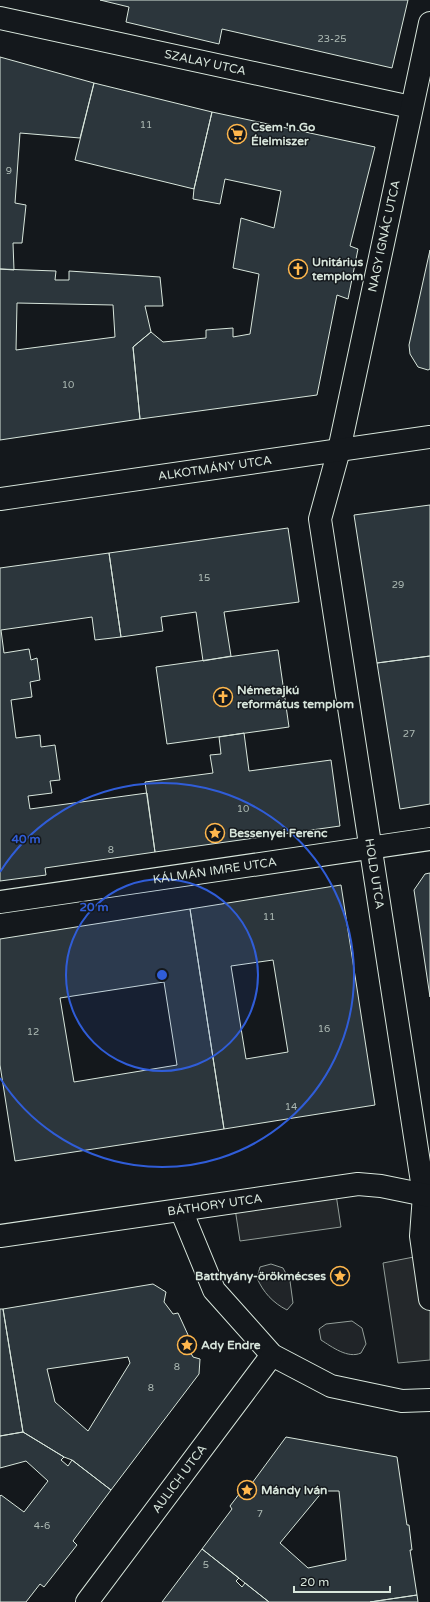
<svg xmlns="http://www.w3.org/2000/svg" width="430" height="1602" font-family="'Varela Round',sans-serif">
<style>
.green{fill:#202428;stroke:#939e99}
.parking{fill:#24282b;stroke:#939e99}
.building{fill:#2c363c;stroke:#d8e6dc;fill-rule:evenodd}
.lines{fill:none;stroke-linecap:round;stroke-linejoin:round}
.minor-casing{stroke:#d8e6dc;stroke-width:24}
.minor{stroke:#14181c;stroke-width:22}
.ring{fill:none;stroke:#305dd8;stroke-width:2}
.labels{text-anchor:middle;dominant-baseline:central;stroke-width:3;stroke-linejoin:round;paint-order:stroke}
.number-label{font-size:10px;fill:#adbab4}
.street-label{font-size:12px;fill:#d8e6dc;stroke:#14181c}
.poi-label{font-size:12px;font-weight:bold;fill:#d8e6dc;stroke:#14181c;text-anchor:start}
.centre{fill:#305dd8;stroke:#14181c;stroke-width:2}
.ring-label{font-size:12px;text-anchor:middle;font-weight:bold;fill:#305dd8;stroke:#14181c;stroke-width:3;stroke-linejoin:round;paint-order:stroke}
</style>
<rect width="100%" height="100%" fill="#14181c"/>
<path class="green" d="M271,1264L283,1268L290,1281L293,1303L287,1310C273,1303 263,1292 257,1278L260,1267Z
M352,1321L362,1328L366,1344L361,1353C348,1359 332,1347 321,1340L319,1329L326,1324Z"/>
<path class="parking" d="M335,1188L341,1227L240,1241L234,1202Z
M424,1255L430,1299V1360L398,1363L383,1263Z"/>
<path class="building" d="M100,0H408L392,68L222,29L219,44L126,22L129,7Z
M0,57L94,83L80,138L20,133L15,203L26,205L22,243H13L14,270L0,269Z
M94,83L212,112L194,189L75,160Z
M212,112L375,147L350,246L358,249L348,299L337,295L317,395L140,419L133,347L151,332L163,342L206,338V330L233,328V337L250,334L259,274L233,268L241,218L274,228L281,191L225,179L220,204L193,199L194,189Z
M430,250V369L428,370L418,367L410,354L409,345Z
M0,269L56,271L55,280H69V271L160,277L163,306H145L151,332L133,347L140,419L0,440ZM17,303L113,305L115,337L16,350Z
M430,505V656L377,663L354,515Z
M288,528L299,602L224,612L231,656L203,661L196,612L161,617L163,631L121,637L109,553Z
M109,553L121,637L95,640L92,617L1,630L4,653L29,649L31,660L37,658L40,680L30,682L32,697L11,700L16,738L40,735L41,747L55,745L60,780L50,781L52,793L28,796L30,809L147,793L155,852L45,868L46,875L0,881V568Z
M278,650L289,727L167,744L156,667Z
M430,656V804L400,809L377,663Z
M244,733L249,771L331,760L340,826L155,852L145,782L213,773L210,755L221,754L219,737Z
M430,873V997L414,890L425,874Z
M341,885L375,1105L224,1129L190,909ZM273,960L288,1052L246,1059L231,966Z
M190,909L224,1129L15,1161L0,1065V939ZM164,982L177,1065L74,1082L60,998Z
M153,1284L166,1292L164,1302L173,1314L178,1313L189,1337L185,1342L193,1357L200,1359L199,1374L111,1490L72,1460L64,1457L23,1432L3,1309ZM128,1357L130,1363L88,1431L55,1402L47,1369Z
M0,1309H3L23,1432L0,1436Z
M23,1432L64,1457L61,1460L68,1466L72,1460L111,1490L73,1541L77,1545L44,1587L40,1584L26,1602H0V1496L1,1495L24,1512L48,1481L26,1461L0,1468V1436Z
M286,1437L397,1457L407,1525H409L412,1550H410L417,1595L370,1602H269L202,1549L232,1509L230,1506L243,1489L245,1491L247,1490ZM323,1491H339L346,1560L308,1568L280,1543Z
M202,1549L239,1578L236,1581L242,1587L245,1583L269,1602H162Z
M417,1595L418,1602H370Z"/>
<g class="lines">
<g class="minor-casing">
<g id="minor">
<path id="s1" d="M0,18L411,107"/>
<path id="s2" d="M430,23L339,450L320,519L424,1195L421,1236L430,1299"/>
<path id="s3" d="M0,499L430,437"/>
<path id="s4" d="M0,902L430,839"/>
<path d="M181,1210L214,1290L272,1355L331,1386L402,1401L430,1400"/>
<path id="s5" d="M0,1236L358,1184L381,1186L430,1196"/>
<path id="s6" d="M87,1602L272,1355"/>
</g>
</g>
<use href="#minor" class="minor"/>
</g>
<circle cx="162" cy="975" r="96" fill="#305dd8" fill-opacity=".12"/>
<g class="ring">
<circle cx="162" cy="975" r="96"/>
<path d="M0 872A192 192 0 1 1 0 1078"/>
</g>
<defs>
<g id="supermarket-ring" transform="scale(1)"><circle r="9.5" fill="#14181c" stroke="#ffb74d" stroke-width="1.5"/><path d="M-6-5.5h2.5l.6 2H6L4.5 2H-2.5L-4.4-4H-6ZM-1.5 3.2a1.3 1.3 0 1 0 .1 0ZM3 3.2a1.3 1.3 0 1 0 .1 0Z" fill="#ffb74d"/></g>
<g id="church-ring" transform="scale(1)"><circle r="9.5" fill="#14181c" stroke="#ffb74d" stroke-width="1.5"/><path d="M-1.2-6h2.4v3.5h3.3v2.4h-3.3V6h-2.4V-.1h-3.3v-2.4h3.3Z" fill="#ffb74d"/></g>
<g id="sight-ring" transform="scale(1)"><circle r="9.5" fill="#14181c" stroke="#ffb74d" stroke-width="1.5"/><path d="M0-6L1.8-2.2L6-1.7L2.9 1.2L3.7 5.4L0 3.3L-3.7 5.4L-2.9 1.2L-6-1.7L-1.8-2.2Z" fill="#ffb74d"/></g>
</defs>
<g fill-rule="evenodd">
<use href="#supermarket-ring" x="237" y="134"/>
<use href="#church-ring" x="298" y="269"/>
<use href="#church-ring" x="223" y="697"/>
<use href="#sight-ring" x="215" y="833"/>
<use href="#sight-ring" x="340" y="1276"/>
<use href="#sight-ring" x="187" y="1345"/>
<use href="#sight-ring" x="247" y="1490"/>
</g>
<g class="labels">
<g class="number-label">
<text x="332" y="39">23-25</text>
<text x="146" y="125">11</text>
<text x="9" y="171">9</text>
<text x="68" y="385">10</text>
<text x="204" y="578">15</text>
<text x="398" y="585">29</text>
<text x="409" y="734">27</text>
<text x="243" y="809">10</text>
<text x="111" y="850">8</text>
<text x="269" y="917">11</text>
<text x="324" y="1029">16</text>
<text x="33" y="1032">12</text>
<text x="291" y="1107">14</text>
<text x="177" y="1367">8</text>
<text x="151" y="1388">8</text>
<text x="260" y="1514">7</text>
<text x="42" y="1526">4-6</text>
<text x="206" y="1565">5</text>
</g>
<g class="street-label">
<text stroke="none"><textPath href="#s1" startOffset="210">SZALAY UTCA</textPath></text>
<text transform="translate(384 236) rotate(-78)">NAGY IGNÁC UTCA</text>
<text stroke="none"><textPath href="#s3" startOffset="217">ALKOTMÁNY UTCA</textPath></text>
<text stroke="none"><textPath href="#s4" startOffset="217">KÁLMÁN IMRE UTCA</textPath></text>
<text stroke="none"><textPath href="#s2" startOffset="867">HOLD UTCA</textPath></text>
<text stroke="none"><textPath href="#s5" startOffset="217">BÁTHORY UTCA</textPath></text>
<text stroke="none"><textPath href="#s6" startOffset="154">AULICH UTCA</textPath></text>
</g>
<g class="poi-label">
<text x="251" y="127">Csem 'n Go<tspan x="251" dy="14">Élelmiszer</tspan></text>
<text x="312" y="262">Unitárius<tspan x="312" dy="14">templom</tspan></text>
<text x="237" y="690">Németajkú<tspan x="237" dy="14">református templom</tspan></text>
<text x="229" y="833">Bessenyei Ferenc</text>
<text x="326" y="1276" text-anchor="end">Batthyány-örökmécses</text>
<text x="201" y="1345">Ady Endre</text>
<text x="261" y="1490">Mándy Iván</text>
</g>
</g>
<circle cx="162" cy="975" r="6" class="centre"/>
<g class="ring-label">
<text x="26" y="843">40 m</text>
<text x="94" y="911">20 m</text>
</g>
<path d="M294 1586v6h96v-6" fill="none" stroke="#d8e6dc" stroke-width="2"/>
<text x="300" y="1586" font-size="12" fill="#d8e6dc" stroke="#14181c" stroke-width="3" paint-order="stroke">20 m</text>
</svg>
